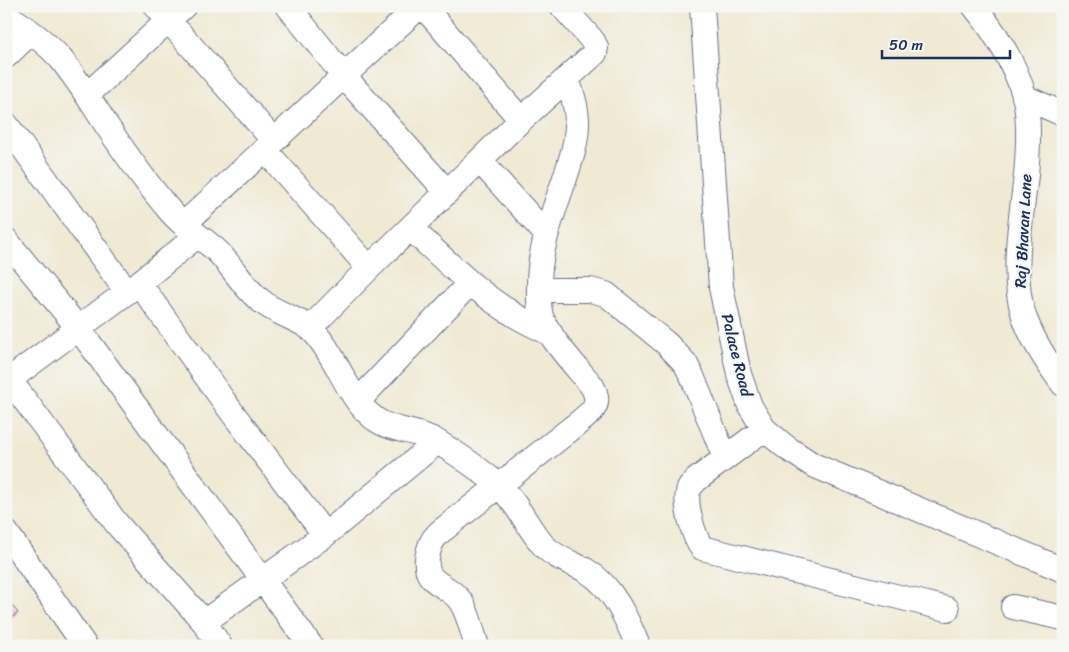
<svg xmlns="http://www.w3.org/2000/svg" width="1069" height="652" font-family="Sriracha,sans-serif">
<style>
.building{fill:#eda2cf}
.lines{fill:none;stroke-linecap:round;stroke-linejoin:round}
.minor-casing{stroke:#667087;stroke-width:26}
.minor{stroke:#fff;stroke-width:24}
.labels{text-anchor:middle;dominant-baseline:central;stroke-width:4;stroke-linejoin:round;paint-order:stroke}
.street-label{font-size:16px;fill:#1b2f5e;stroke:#f6f6f2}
</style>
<rect width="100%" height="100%" fill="#f6f6f2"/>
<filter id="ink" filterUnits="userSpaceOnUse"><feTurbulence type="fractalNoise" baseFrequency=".02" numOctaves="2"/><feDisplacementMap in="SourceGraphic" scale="10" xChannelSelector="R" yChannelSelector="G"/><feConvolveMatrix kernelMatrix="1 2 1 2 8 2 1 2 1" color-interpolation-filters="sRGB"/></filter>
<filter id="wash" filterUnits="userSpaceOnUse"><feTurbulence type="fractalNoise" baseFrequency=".0096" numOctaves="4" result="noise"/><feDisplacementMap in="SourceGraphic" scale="20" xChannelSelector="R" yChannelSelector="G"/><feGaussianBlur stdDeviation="1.12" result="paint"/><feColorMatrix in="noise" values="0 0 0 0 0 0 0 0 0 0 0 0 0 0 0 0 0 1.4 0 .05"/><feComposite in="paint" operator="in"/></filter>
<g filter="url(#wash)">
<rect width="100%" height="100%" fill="#f0e9d3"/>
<g id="blocks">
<path class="building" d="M6,598L18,613L6,622Z"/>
</g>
</g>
<g filter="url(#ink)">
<use href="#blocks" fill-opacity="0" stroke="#667087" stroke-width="1"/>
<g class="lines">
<g class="minor-casing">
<path id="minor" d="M156,6L274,141
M288,6L343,75L447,192
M423,6L521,120
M702,6L721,287L739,374L750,406L764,429L787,448L813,465L1063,570
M974,6C996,33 1014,62 1024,95C1030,117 1028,153 1026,175C1022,213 1013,263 1020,300C1025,330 1045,360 1063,384
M6,15C25,27 45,41 60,58C78,80 92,103 107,126C127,156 147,184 170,211C184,228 204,238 219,253C235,270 246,291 265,304C278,314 304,321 313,331C336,355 346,393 369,414C387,432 415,429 436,441C459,455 492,476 509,497C522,512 530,531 544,546C555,558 573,563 587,571C613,587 627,619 638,646
M6,56L31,32
M87,95L184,6
M1024,97L1063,114
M6,124L127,292
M265,150L369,268
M480,161L546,234
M184,224C263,152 340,78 420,6
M410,228C442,257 477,293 513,314C525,322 538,327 551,334
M6,240L79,329L311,646
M139,283L231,411L325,535
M539,290H590L606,294L667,344L685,363L692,376L725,458
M310,328L369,268L521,120L595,53L596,47L593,41L562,6
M6,375L117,524L204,622
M6,382L139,283L197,236
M358,401L470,283
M764,429L696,480C694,483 690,486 689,489C683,501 694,538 702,548L947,609
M6,532L85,646
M1013,607L1063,618
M220,646L204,622L325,535L437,442
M477,646C472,632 469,614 461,602C449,583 424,586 427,559C429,547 431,540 440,532L577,424C591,412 603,406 592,386C575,365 554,344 542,319C538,309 539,296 539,285C539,248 553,213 565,178C571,160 577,142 577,123C577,107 572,93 567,79"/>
</g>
<use href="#minor" class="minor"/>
</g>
</g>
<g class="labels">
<g class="street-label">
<text transform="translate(1023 231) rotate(-87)">Raj Bhavan Lane</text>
<text transform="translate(737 355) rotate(76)">Palace Road</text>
</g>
</g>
<rect width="1069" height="652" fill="none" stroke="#f6f6f2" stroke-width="25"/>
<path d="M882 50v8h128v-8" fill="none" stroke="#1b2f5e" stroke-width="2.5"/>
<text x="889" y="50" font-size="15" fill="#1b2f5e" stroke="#f6f6f2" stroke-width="4" paint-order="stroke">50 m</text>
</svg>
